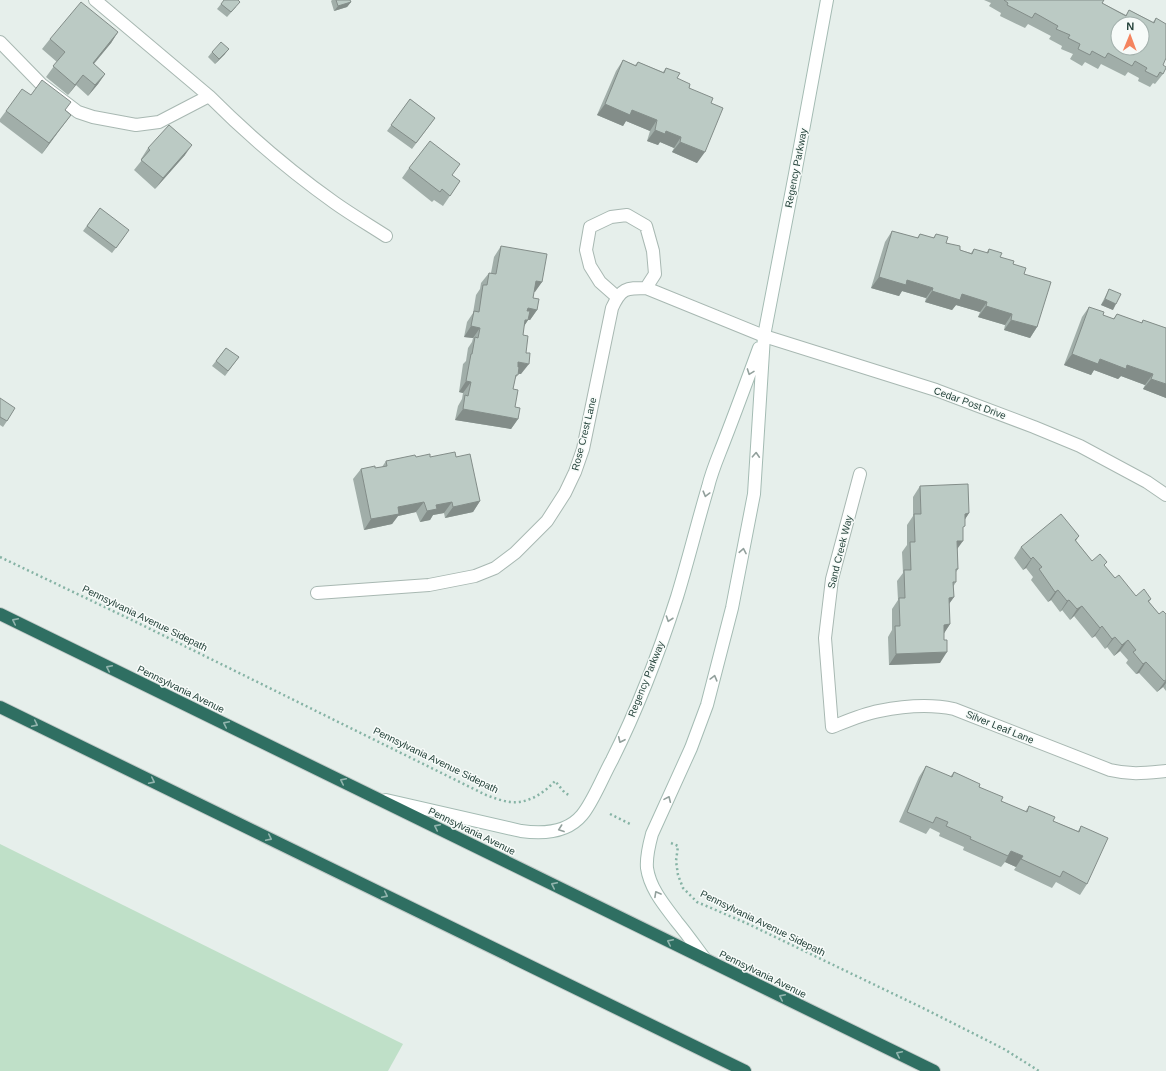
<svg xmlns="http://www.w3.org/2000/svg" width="1166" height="1071" font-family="Helvetica,sans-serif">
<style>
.green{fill:#bfe0c8}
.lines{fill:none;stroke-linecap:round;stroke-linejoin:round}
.lane-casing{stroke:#a8b8b2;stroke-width:14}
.street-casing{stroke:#a8b8b2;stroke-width:14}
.secondary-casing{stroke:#a4bbb3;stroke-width:14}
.highway-casing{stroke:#c2cac8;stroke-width:14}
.path{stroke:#86b3a5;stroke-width:2.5;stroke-dasharray:2 3;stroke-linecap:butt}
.lane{stroke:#fff;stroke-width:12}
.street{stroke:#fff;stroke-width:12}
.secondary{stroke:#fff;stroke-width:12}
.highway{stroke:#2f6f62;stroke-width:12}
.wall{fill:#a1aea9}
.shaded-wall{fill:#838d89}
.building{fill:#bbcac4;stroke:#838d89;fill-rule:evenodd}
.oneway{stroke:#92a09c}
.oneway2{stroke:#93b5ae}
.labels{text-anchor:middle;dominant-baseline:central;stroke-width:3;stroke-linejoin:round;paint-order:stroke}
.street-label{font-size:10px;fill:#24423a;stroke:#f7fbf9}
</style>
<rect width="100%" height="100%" fill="#e6efeb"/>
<path class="green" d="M0,844L403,1044L388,1071H0Z"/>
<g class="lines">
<g class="lane-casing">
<path id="lane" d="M95,0L209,96
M0,42L41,84L78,112L93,117L136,125L159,122L209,96C248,135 290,171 335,203C352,215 369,225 386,236"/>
</g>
<g class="street-casing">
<path id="street" d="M617,297L600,282L590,266L586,250L590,227L611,217L627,215L646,226L653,251L655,274L646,288
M860,474L832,579L825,638L832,727C847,721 863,714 879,711C904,706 930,704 954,709L1110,770C1131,775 1145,773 1166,771
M317,593L429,585L475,576L495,568L515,553L547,521L565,493L575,472L583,449L612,308C621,288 626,288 646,288L764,336L936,390L1034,427L1080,446L1147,482L1166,495"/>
</g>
<g class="secondary-casing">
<path id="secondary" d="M386,800L521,831C542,834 567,833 582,815C593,802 603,776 612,760C638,708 659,653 677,597C688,561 697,524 708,487C712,470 719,455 725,439C737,408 748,378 759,348
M705,959C696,947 687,934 677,922C665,906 650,889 647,868C646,857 649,845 652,834L691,748L707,705L732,608L754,494L764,336L795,174L827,0"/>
</g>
<g class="highway-casing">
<path id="highway" d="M0,614L934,1071
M0,707L745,1071"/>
</g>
<path class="path" d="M0,557L136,622L486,795C494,798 502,801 510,802C528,804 544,793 555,781L565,793L569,795
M610,814L632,825
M671,843L678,846L676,861L678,875L683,888L697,902L746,923L925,1009L1004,1049L1039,1071"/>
<use href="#lane" class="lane"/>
<use href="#street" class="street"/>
<use href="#secondary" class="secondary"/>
<use href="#highway" class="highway"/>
</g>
<path class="wall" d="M332,0H350L351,2L347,7L334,11L331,1Z
M984,0H1104L1102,3L1126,15L1129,10L1153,22L1156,18L1163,65V74L1155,84L1153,83L1150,87L1138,81L1139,78L1128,72L1125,76L1101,64L1098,69L1085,62L1082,66L1070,59L1073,54L1061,49L1062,46L1049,39L1051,36L1028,24L1025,28L1000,16L1001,13L989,6L991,3Z
M221,4L236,7L227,17L217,9Z
M118,32L111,43L94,64L105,74L98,84L88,96L76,85L68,95L46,77L57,62L42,49L50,39Z
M212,52L225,54L215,64L208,57Z
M623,60L635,65L638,62L663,72L666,68L677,78L689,88L711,103L697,163L672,152L674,148L660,142L658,145L647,141L650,131L626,121L623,126L597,115L616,71Z
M410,99L435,118L412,149L387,131Z
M65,110L71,115L42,154L0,122V119L6,111Z
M148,148L185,155L155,189L134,170L142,160L141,159Z
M409,168L452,175L460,181L443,206L434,200L432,202L402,178Z
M100,208L125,236L112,253L83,231Z
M892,231L917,238L920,234L933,238L936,234L946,243L960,250L971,253L974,249L986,253L989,249L1000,257L1013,264L1024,274L1037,327L1030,338L1004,330L1005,325L978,317L980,312L956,305L952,310L925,302L926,298L902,291L899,296L871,288L885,242Z
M501,246L542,282L534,292L533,298L537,310L530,320H528L524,326L523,335L521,374H518L515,379L513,389L515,407L518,419L511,429L455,420L458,406L462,399L463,393L459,392L463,364L466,361L468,348L472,342L473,338L464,337L467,322L473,313L476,295L480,289L481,283L489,273H491L494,257Z
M1109,289L1113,310L1101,305Z
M1089,307L1103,315L1113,319L1117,314L1141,323L1143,320L1166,328V398L1143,389L1145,385L1121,376L1118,379L1094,370L1091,375L1064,365L1082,317Z
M226,348L239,357L225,376L212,366Z
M0,398L7,421L3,427L0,425Z
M416,457H456L480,501L473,512L445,518L444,513L433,515L430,520L420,522L416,512L398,516L392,524L364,530L353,479L361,469L375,468L382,467L386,461Z
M920,486L969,513L965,519L957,549L958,569L956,572V582L953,587L954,597L949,604L950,624L944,633L940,663L889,665L888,637L892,630V609L898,600L897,581L903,573L902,552L907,545V525L913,516V497Z
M1079,536L1076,541L1092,561L1104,566L1115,578L1136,596L1151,599L1149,602L1159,614H1166V691L1163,687L1157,692L1139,673L1136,674L1126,663L1128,660L1120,651L1114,656L1107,647L1105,649L1095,636L1092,638L1074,616L1070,620L1062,610L1060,612L1051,600L1048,602L1031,580L1033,577L1026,568L1023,570L1014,558L1021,547Z
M926,766L950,777L954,772L979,787L1001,801L1025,812L1029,806L1053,821L1078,831L1081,826L1087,884L1080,895L1056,882L1052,888L1014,870L1016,867L1005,862L1001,867L963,850L964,847L939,836L940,833L930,828L926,834L899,822L919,777Z"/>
<path class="shaded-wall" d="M351,2L347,7L334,11L338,6Z
M118,32L111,43L85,74L93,63Z
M229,49L225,54L215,64L219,59Z
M105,74L98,84L88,96L95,85Z
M83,75L76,85L68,95L75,85Z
M605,104L632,110L657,120L650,131L626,121L623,126L597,115Z
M71,115L63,125L42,154L49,143Z
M655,130L666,131L681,137L674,148L660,142L658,145L647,141Z
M680,142L705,152L697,163L672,152Z
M192,145L185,155L155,189L163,178Z
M879,277L907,280L933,288L926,298L902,291L899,296L871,288Z
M536,281L542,282L535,292L529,291Z
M932,291L962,294L987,302L980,312L956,305L952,310L925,302Z
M1105,299L1116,304L1113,310L1101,305Z
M986,306L1012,314L1005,325L978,317Z
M528,308L537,310L530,320L520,318Z
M525,320H528L521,331Z
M1011,320L1037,327L1030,338L1004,330Z
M471,326L480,328L473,338L464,337Z
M1072,354L1127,365L1153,374L1145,385L1121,376L1118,379L1094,370L1091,375L1064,365Z
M518,362L529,364L521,374L511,373Z
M1151,379L1166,384V398L1143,389Z
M466,381L471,382L463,393L459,392Z
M463,409L518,419L511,429L455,420Z
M480,501L473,512L445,518L453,507Z
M424,502L416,512L398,516L392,524L364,530L371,519L398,507Z
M452,502L444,513L433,515L430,520L420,522L427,511L436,505Z
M969,513L962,524L965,514Z
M957,541H963L955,552Z
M1033,557L1026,568L1023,570L1031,559Z
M1058,590L1051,600L1048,602L1055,592Z
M954,597L946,608L949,598Z
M1069,600L1062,610L1060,612L1067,601Z
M1082,606L1074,616L1070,620L1077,609Z
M950,624L943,635L944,625Z
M1102,626L1095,636L1092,638L1100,628Z
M1115,637L1107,647L1105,649L1112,639Z
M1128,640L1120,651L1114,656L1122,645Z
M947,652L940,663L889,665L896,654Z
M1146,662L1139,673L1136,674L1143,664Z
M1166,680V683L1163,687L1157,692Z
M1011,851L1023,856L1016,867L1005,862L1008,856Z"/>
<path class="building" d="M224,0H238L240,2L231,12L221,4Z
M336,0H350L351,2L338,6Z
M1004,0H1104L1102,3L1126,16L1129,10L1154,23L1156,18L1166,24V58L1163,65L1166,67V68L1163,74L1160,72L1157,77L1145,71L1147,68L1135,61L1132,66L1108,53L1105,58L1092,51L1090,55L1078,49L1080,44L1068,38L1070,35L1056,29L1058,26L1035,13L1032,18L1007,5L1008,3ZM1118,24H1142V48H1118Z
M81,2L118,32L93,63L105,74L95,85L83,75L75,85L53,66L65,52L50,39Z
M221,42L229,49L219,59L212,52Z
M623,60L636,66L638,62L664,73L666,68L680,73L677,78L690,84L689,88L713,98L711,103L723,108L705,152L680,142L681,137L666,131L665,134L655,130L657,120L632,110L630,115L605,104Z
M42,80L71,102L65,110L71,115L49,143L6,111L22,89L31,95Z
M410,99L435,118L416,143L391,125Z
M169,125L192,145L163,178L141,160L150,150L148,148Z
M430,141L460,164L452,175L460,181L450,196L442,189L440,192L409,168Z
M100,208L129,230L116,248L87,226Z
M892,231L918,238L920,234L934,238L936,234L948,237L946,243L960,246V250L972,254L974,249L988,253L989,249L1002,253L1000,257L1014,261L1013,264L1026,268L1024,274L1051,282L1037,327L1011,320L1012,314L986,306L987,302L962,294L960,300L932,291L933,288L907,280L906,285L879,277Z
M501,246L547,254L542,282L536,281L533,298L539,299L537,310L528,308L527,311H530L528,320H525L523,335L528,336L526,353H530L529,364L518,362V367H519L518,375H516L513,389L518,390L515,407L520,408L518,419L463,409L465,395L468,396L471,382L466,381L471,354H472L475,337L478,338L480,328L471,326L474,311L479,312L483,285H487L489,273L496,274Z
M1109,289L1121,294L1116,304L1105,299Z
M1089,307L1104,312L1103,315L1114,319L1117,314L1142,323L1143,320L1166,328V384L1151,379L1153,374L1127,365L1126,369L1100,359L1098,364L1072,354Z
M226,348L239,357L228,371L216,361Z
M0,398L15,408L7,421L0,417Z
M455,452L456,457L470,454L480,501L453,507L452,502L436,505L437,509L427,511L424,502L398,507L399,514L371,519L361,469L375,466V468L387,466L386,461L415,455L416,457L430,454V457Z
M968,484L969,513L965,514V526L963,527V541H957L958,569H956V582H953L954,597L949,598L950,624L944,625V640H947V652L896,654L895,626H900L899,598H905L904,570H911L910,542H915L914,514H921L920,486Z
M1061,514L1079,536L1075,540L1092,561L1100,554L1107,562L1104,565L1115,578L1119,575L1136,596L1144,589L1151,599L1148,601L1159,614L1163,611L1166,614V680L1164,681L1146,662L1143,664L1133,652L1136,650L1128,640L1122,645L1115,637L1112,639L1102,626L1100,628L1082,606L1077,609L1069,600L1067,601L1058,590L1055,592L1039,569L1042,567L1033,557L1031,559L1021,547Z
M926,766L952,777L954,772L980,784L979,787L1003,797L1001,801L1027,812L1029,806L1055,817L1053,821L1079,832L1081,826L1108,838L1087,884L1063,871L1060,877L1021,859L1023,856L1011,851L1008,856L970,839L971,837L946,826L948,822L936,817L933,823L907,812Z"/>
<defs><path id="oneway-chevron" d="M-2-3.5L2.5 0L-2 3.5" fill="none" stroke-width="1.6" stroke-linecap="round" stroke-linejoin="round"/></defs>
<g class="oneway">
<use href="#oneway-chevron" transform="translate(750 372) rotate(110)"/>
<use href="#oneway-chevron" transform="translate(756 455) rotate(-87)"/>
<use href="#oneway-chevron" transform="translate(706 494) rotate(105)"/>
<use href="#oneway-chevron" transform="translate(743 551) rotate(-79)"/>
<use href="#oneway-chevron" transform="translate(669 619) rotate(109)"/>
<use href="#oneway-chevron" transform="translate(714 678) rotate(-75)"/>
<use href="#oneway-chevron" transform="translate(621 740) rotate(115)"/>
<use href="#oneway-chevron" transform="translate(668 799) rotate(-66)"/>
<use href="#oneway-chevron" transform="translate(561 829) rotate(160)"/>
<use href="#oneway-chevron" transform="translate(657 894) rotate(-119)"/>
</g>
<g class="oneway2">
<use href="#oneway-chevron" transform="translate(15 621) rotate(-154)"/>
<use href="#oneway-chevron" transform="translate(109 668) rotate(-154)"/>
<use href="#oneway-chevron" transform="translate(35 724) rotate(26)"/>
<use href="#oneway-chevron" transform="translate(226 724) rotate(-154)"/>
<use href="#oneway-chevron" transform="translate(152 781) rotate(26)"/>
<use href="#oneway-chevron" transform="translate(343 781) rotate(-154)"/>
<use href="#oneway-chevron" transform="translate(437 827) rotate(-154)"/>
<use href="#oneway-chevron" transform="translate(269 838) rotate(26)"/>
<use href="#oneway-chevron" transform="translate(554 885) rotate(-154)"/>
<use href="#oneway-chevron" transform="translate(385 895) rotate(26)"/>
<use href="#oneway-chevron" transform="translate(670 942) rotate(-154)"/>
<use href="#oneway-chevron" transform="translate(782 997) rotate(-154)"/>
<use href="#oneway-chevron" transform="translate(899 1054) rotate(-154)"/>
</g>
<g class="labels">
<g class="street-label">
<text transform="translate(796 168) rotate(-79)">Regency Parkway</text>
<text transform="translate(970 403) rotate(20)">Cedar Post Drive</text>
<text transform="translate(584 434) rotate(-76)">Rose Crest Lane</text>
<text transform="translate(840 552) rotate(-76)">Sand Creek Way</text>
<text transform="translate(145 618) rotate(26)">Pennsylvania Avenue Sidepath</text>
<text transform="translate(646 679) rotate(-68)">Regency Parkway</text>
<text transform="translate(181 689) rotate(26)">Pennsylvania Avenue</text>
<text transform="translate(1000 727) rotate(22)">Silver Leaf Lane</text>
<text transform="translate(436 760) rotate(26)">Pennsylvania Avenue Sidepath</text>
<text transform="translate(472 831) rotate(26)">Pennsylvania Avenue</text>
<text transform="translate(763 923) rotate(26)">Pennsylvania Avenue Sidepath</text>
<text transform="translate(763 974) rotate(26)">Pennsylvania Avenue</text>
</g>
</g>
<g transform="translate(1130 36) rotate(1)"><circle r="19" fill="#f7fbf9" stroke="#a3b1ad"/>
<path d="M0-3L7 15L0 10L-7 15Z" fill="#f4845f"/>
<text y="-6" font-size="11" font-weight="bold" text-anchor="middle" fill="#24423a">N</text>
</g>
</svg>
